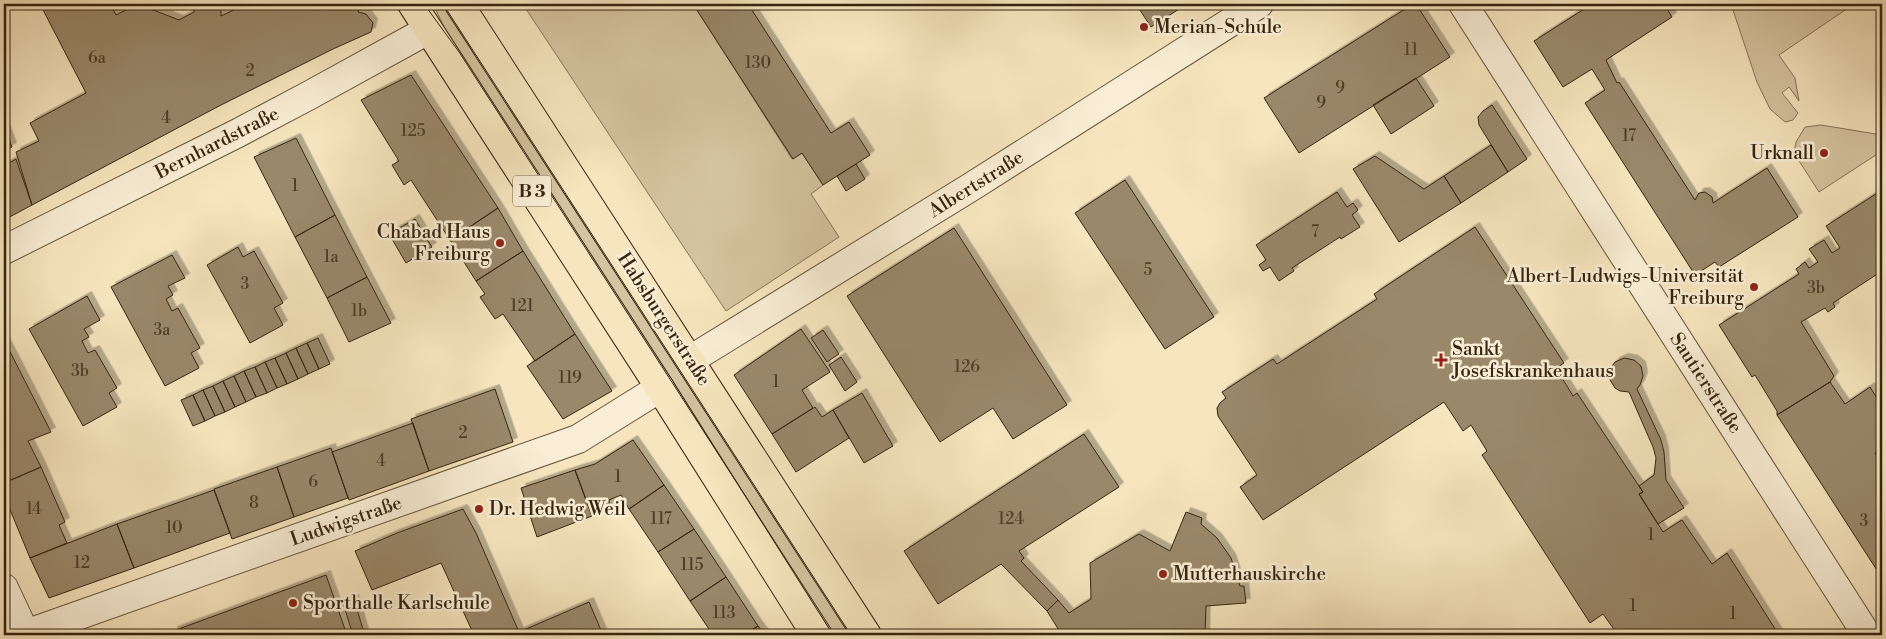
<svg xmlns="http://www.w3.org/2000/svg" width="1886" height="639" font-family="'Libre Bodoni',serif">
<style>
.green{fill:#d5c4a0;stroke:#857458}
.building{fill:#99886a;stroke:#352410;filter:url(#shadow)}
.lines{fill:none;stroke-linecap:round;stroke-linejoin:round}
.street-casing{stroke:#65543c;stroke-width:30}
.primary-casing{stroke:#352410;stroke-width:30}
.street{stroke:#f9eed5;stroke-width:28}
.primary{stroke:#f6e5be;stroke-width:28}
.tram{stroke:#352410;stroke-width:1}
.poi-dot{fill:#8f2418;stroke:#f9eed5;stroke-width:2}
.labels{text-anchor:middle;dominant-baseline:central;stroke-width:5;stroke-linejoin:round;paint-order:stroke}
.number-label{font-size:16px;fill:#4e3d26}
.shield{fill:#f9eed5;stroke:#70614b;stroke-width:1}
.shield-label{font-size:18px;font-weight:bold;fill:#352410}
.poi-label{font-size:19px;fill:#352410;stroke:#f9eed5;text-anchor:start}
.street-label{font-size:19px;fill:#352410;stroke:#f9eed5}
</style>
<defs>
<filter id="shadow"><feDropShadow dx="4.5" dy="-4.5" stdDeviation="0" flood-color="#0004"/></filter>
</defs>
<rect width="100%" height="100%" fill="#f6e5be"/>
<filter id="stains"><feTurbulence type="fractalNoise" baseFrequency=".004" numOctaves="4"/><feColorMatrix values="0 0 0 0 .2 0 0 0 0 .09 0 0 0 0 .02 0 0 0 .5 -.17"/></filter>
<radialGradient id="worn" r=".72"><stop offset=".6" stop-color="#630" stop-opacity="0"/><stop offset="1" stop-color="#630" stop-opacity=".3"/></radialGradient>
<path class="green" d="M433,4H451L858,635H827L462,65Z
M526,4H693L792,159L802,153L823,185L811,194L839,237L726,311L524,6Z
M1731,4H1865L1851,6L1779,55L1795,78L1799,101L1789,87L1782,93L1798,113L1793,120L1785,122L1770,109L1757,82Z
M1821,125L1882,135V151L1819,192L1794,153L1796,142L1805,127Z"/>
<path class="building" d="M40,4H110L116,15L138,4L179,20L194,12L195,5L199,4H218L221,9V16L240,7L241,4H361L358,12L366,14L373,23L371,32L333,49L221,105L32,205L16,152L39,141L30,123L86,93Z
M693,4H748L831,133L849,122L870,155L823,185L802,153L793,159Z
M1136,4H1187L1151,27Z
M1413,4H1416L1450,57L1299,153L1264,98Z
M1592,4H1664L1672,17L1606,60L1617,83L1619,82L1695,200L1699,193L1705,192L1712,197L1713,203L1767,168L1798,217L1719,267L1715,262L1695,275L1585,103L1605,90L1592,69L1563,87L1534,41Z
M411,75L498,208L450,240L411,180L404,185L392,165L399,161L361,100Z
M1416,78L1434,106L1391,134L1373,105Z
M1492,105L1527,159L1508,172L1479,125L1478,117L1483,111Z
M4,126L12,147L4,151Z
M296,138L335,215L295,237L254,157Z
M1491,145L1508,172L1461,203L1444,176Z
M1375,156L1424,189L1444,176L1461,203L1399,242L1353,169Z
M16,159L32,205L4,220V166Z
M856,164L865,179L846,191L837,176Z
M1125,180L1214,317L1165,349L1075,213Z
M1882,190V271L1833,303L1835,307L1828,312L1825,308L1801,322L1834,376L1830,382L1777,415V411L1755,375L1752,377L1719,325L1799,274L1796,269L1805,262L1809,268L1818,262L1809,249L1824,240L1832,253L1840,248L1826,226Z
M1337,192L1347,207L1353,203L1358,210L1352,215L1360,227L1341,239L1340,237L1292,268L1294,271L1279,281L1270,267L1263,271L1259,265L1266,260L1256,245Z
M498,208L523,251L476,281L450,240Z
M335,215L367,277L327,298L295,237Z
M415,219L432,247L406,263L389,234Z
M1475,227L1564,363L1556,368L1573,396L1577,393L1643,492L1639,494L1663,532L1682,520L1712,564L1727,553L1779,635H1618L1603,614L1590,623L1482,455L1487,451L1471,425L1463,431L1444,402L1263,520L1240,487L1257,475L1218,416L1217,408L1220,403L1226,398L1222,392L1273,359L1277,364L1377,299L1374,294Z
M954,228L1067,405L1013,439L993,408L940,442L847,296Z
M238,247L243,257L254,251L283,303L274,308L283,325L250,343L207,265Z
M523,251L575,334L535,361L503,314L495,319L480,297L485,294L476,281Z
M172,255L185,278L168,286L173,295L166,299L172,311L178,308L200,348L191,353L199,368L165,386L111,287Z
M367,277L391,323L349,342L327,298Z
M87,296L100,320L84,329L89,337L82,341L88,353L95,350L117,388L109,393L117,407L83,426L29,329Z
M801,329L830,372L802,390L813,408L772,434L734,375Z
M823,330L839,354L827,362L811,338Z
M575,334L612,391L563,419L527,366Z
M318,338L330,364L319,369L307,343Z
M5,342L51,432L28,441L41,467L4,483V343Z
M307,343L319,369L308,374L296,348Z
M296,348L308,374L298,379L286,353Z
M286,353L298,379L287,384L275,358Z
M841,357L857,382L845,391L829,365Z
M275,358L287,384L277,388L265,362Z
M1624,358L1634,360L1641,366L1643,376L1640,385L1637,389L1661,440L1664,452L1666,480L1684,508L1658,524L1639,494L1643,492L1639,486L1654,475L1656,458L1653,447L1629,392L1620,391L1615,388L1610,380L1609,375L1612,366L1615,362Z
M265,362L277,388L267,393L255,367Z
M255,367L267,393L256,397L244,371Z
M244,371L256,397L246,402L234,376Z
M234,376L246,402L235,407L223,381Z
M223,381L235,407L225,412L213,386Z
M1830,382L1845,404L1870,387L1882,406V448L1875,453L1882,464V578L1777,415Z
M213,386L225,412L215,416L203,390Z
M495,389L513,442L429,471L411,419Z
M203,390L215,416L205,421L193,395Z
M862,393L893,446L864,463L833,410Z
M193,395L205,421L193,426L181,400Z
M815,407L822,417L833,410L849,438L796,472L772,434Z
M413,423L429,471L349,500L332,452Z
M1084,434L1119,487L1019,551L1024,558L1021,561L1058,600L1047,611L1001,564L938,604L904,551Z
M633,440L664,485L629,509L621,495L609,500L610,507L592,516L575,470L595,464Z
M331,448L348,498L294,517L277,467Z
M41,467L65,522L59,525L67,543L30,558L4,495V483Z
M277,467L294,517L232,539L214,489Z
M575,470L592,516L537,537L521,488Z
M664,485L694,529L658,552L629,509Z
M214,490L230,533L134,568L117,524Z
M463,509L476,533L519,632L589,602L603,635H474L441,563L372,590L355,551L397,533Z
M1186,512L1202,518L1201,524L1217,538L1231,558L1240,586H1244L1246,603L1206,606L1205,635H1057L1060,632L1047,611L1058,600L1069,613L1091,599L1090,563L1139,534L1170,551Z
M117,524L134,568L49,598L30,558Z
M694,529L726,577L690,601L658,552Z
M326,575L347,635H175L173,631Z
M726,577L758,626L744,635H713L690,601Z
M354,599L364,633L356,635H353L343,603Z
M758,626L765,635H744Z"/>
<g class="lines">
<g class="street-casing">
<path id="street" d="M1463,4L1867,635
M4,250L236,134L308,96L428,30
M690,360L971,187L1259,4
M4,588L26,635
M23,635L578,439L660,388"/>
</g>
<g class="primary-casing">
<path id="primary" d="M412,4L660,388L816,635
M459,4L867,635"/>
</g>
<use href="#street" class="street"/>
<use href="#primary" class="primary"/>
<path class="tram" d="M424,4L459,52L835,635
M443,4L851,635"/>
</g>
<g class="poi-dot">
<circle cx="1144" cy="27" r="5"/>
<circle cx="1824" cy="153" r="5"/>
<circle cx="500" cy="243" r="5"/>
<circle cx="1754" cy="287" r="5"/>
<path d="M1438.5 352.5h5v5h5v5h-5v5h-5v-5h-5v-5h5z"/>
<circle cx="479" cy="509" r="5"/>
<circle cx="1163" cy="574" r="5"/>
<circle cx="293" cy="603" r="5"/>
</g>
<g class="labels">
<g class="number-label">
<text x="1411" y="50">11</text>
<text x="97" y="58">6a</text>
<text x="758" y="63">130</text>
<text x="250" y="71">2</text>
<text x="1340" y="88">9</text>
<text x="1321" y="103">9</text>
<text x="166" y="118">4</text>
<text x="413" y="131">125</text>
<text x="1629" y="136">17</text>
<text x="295" y="186">1</text>
<text x="1315" y="232">7</text>
<text x="331" y="257">1a</text>
<text x="1148" y="270">5</text>
<text x="245" y="284">3</text>
<text x="1816" y="288">3b</text>
<text x="522" y="306">121</text>
<text x="359" y="311">1b</text>
<text x="162" y="330">3a</text>
<text x="967" y="367">126</text>
<text x="80" y="371">3b</text>
<text x="570" y="378">119</text>
<text x="776" y="382">1</text>
<text x="463" y="433">2</text>
<text x="381" y="461">4</text>
<text x="618" y="477">1</text>
<text x="313" y="482">6</text>
<text x="254" y="503">8</text>
<text x="34" y="509">14</text>
<text x="661" y="519">117</text>
<text x="1011" y="519">124</text>
<text x="1864" y="521">3</text>
<text x="174" y="528">10</text>
<text x="1651" y="535">1</text>
<text x="82" y="563">12</text>
<text x="692" y="565">115</text>
<text x="1633" y="606">1</text>
<text x="724" y="613">113</text>
<text x="1733" y="614">1</text>
</g>
<rect class="shield" x="513" y="175.5" width="38" height="31" rx="4"/>
<g class="shield-label">
<text x="532" y="191">B 3</text>
</g>
<g class="poi-label">
<text x="1154" y="27">Merian-Schule</text>
<text x="1814" y="153" text-anchor="end">Urknall</text>
<text x="490" y="232" text-anchor="end">Chabad Haus<tspan x="490" dy="22">Freiburg</tspan></text>
<text x="1744" y="276" text-anchor="end">Albert-Ludwigs-Universität<tspan x="1744" dy="22">Freiburg</tspan></text>
<text x="1452" y="349">Sankt<tspan x="1452" dy="22">Josefskrankenhaus</tspan></text>
<text x="489" y="509">Dr. Hedwig Weil</text>
<text x="1173" y="574">Mutterhauskirche</text>
<text x="303" y="603">Sporthalle Karlschule</text>
</g>
<g class="street-label">
<text transform="translate(217 143) rotate(-27)">Bernhardstraße</text>
<text transform="translate(976 184) rotate(-32)">Albertstraße</text>
<text transform="translate(664 319) rotate(57)">Habsburgerstraße</text>
<text transform="translate(1706 383) rotate(57)">Sautierstraße</text>
<text transform="translate(346 521) rotate(-19)">Ludwigstraße</text>
</g>
</g>
<rect width="1886" height="639" fill="none" stroke="#f6e5be" stroke-width="20"/>
<rect x="5" y="5" width="1876" height="629" fill="none" stroke="#352410" stroke-width="2.5"/>
<rect x="10" y="10" width="1866" height="619" fill="none" stroke="#352410"/>
<rect width="100%" height="100%" filter="url(#stains)"/>
<rect width="100%" height="100%" fill="url(#worn)"/>
</svg>
